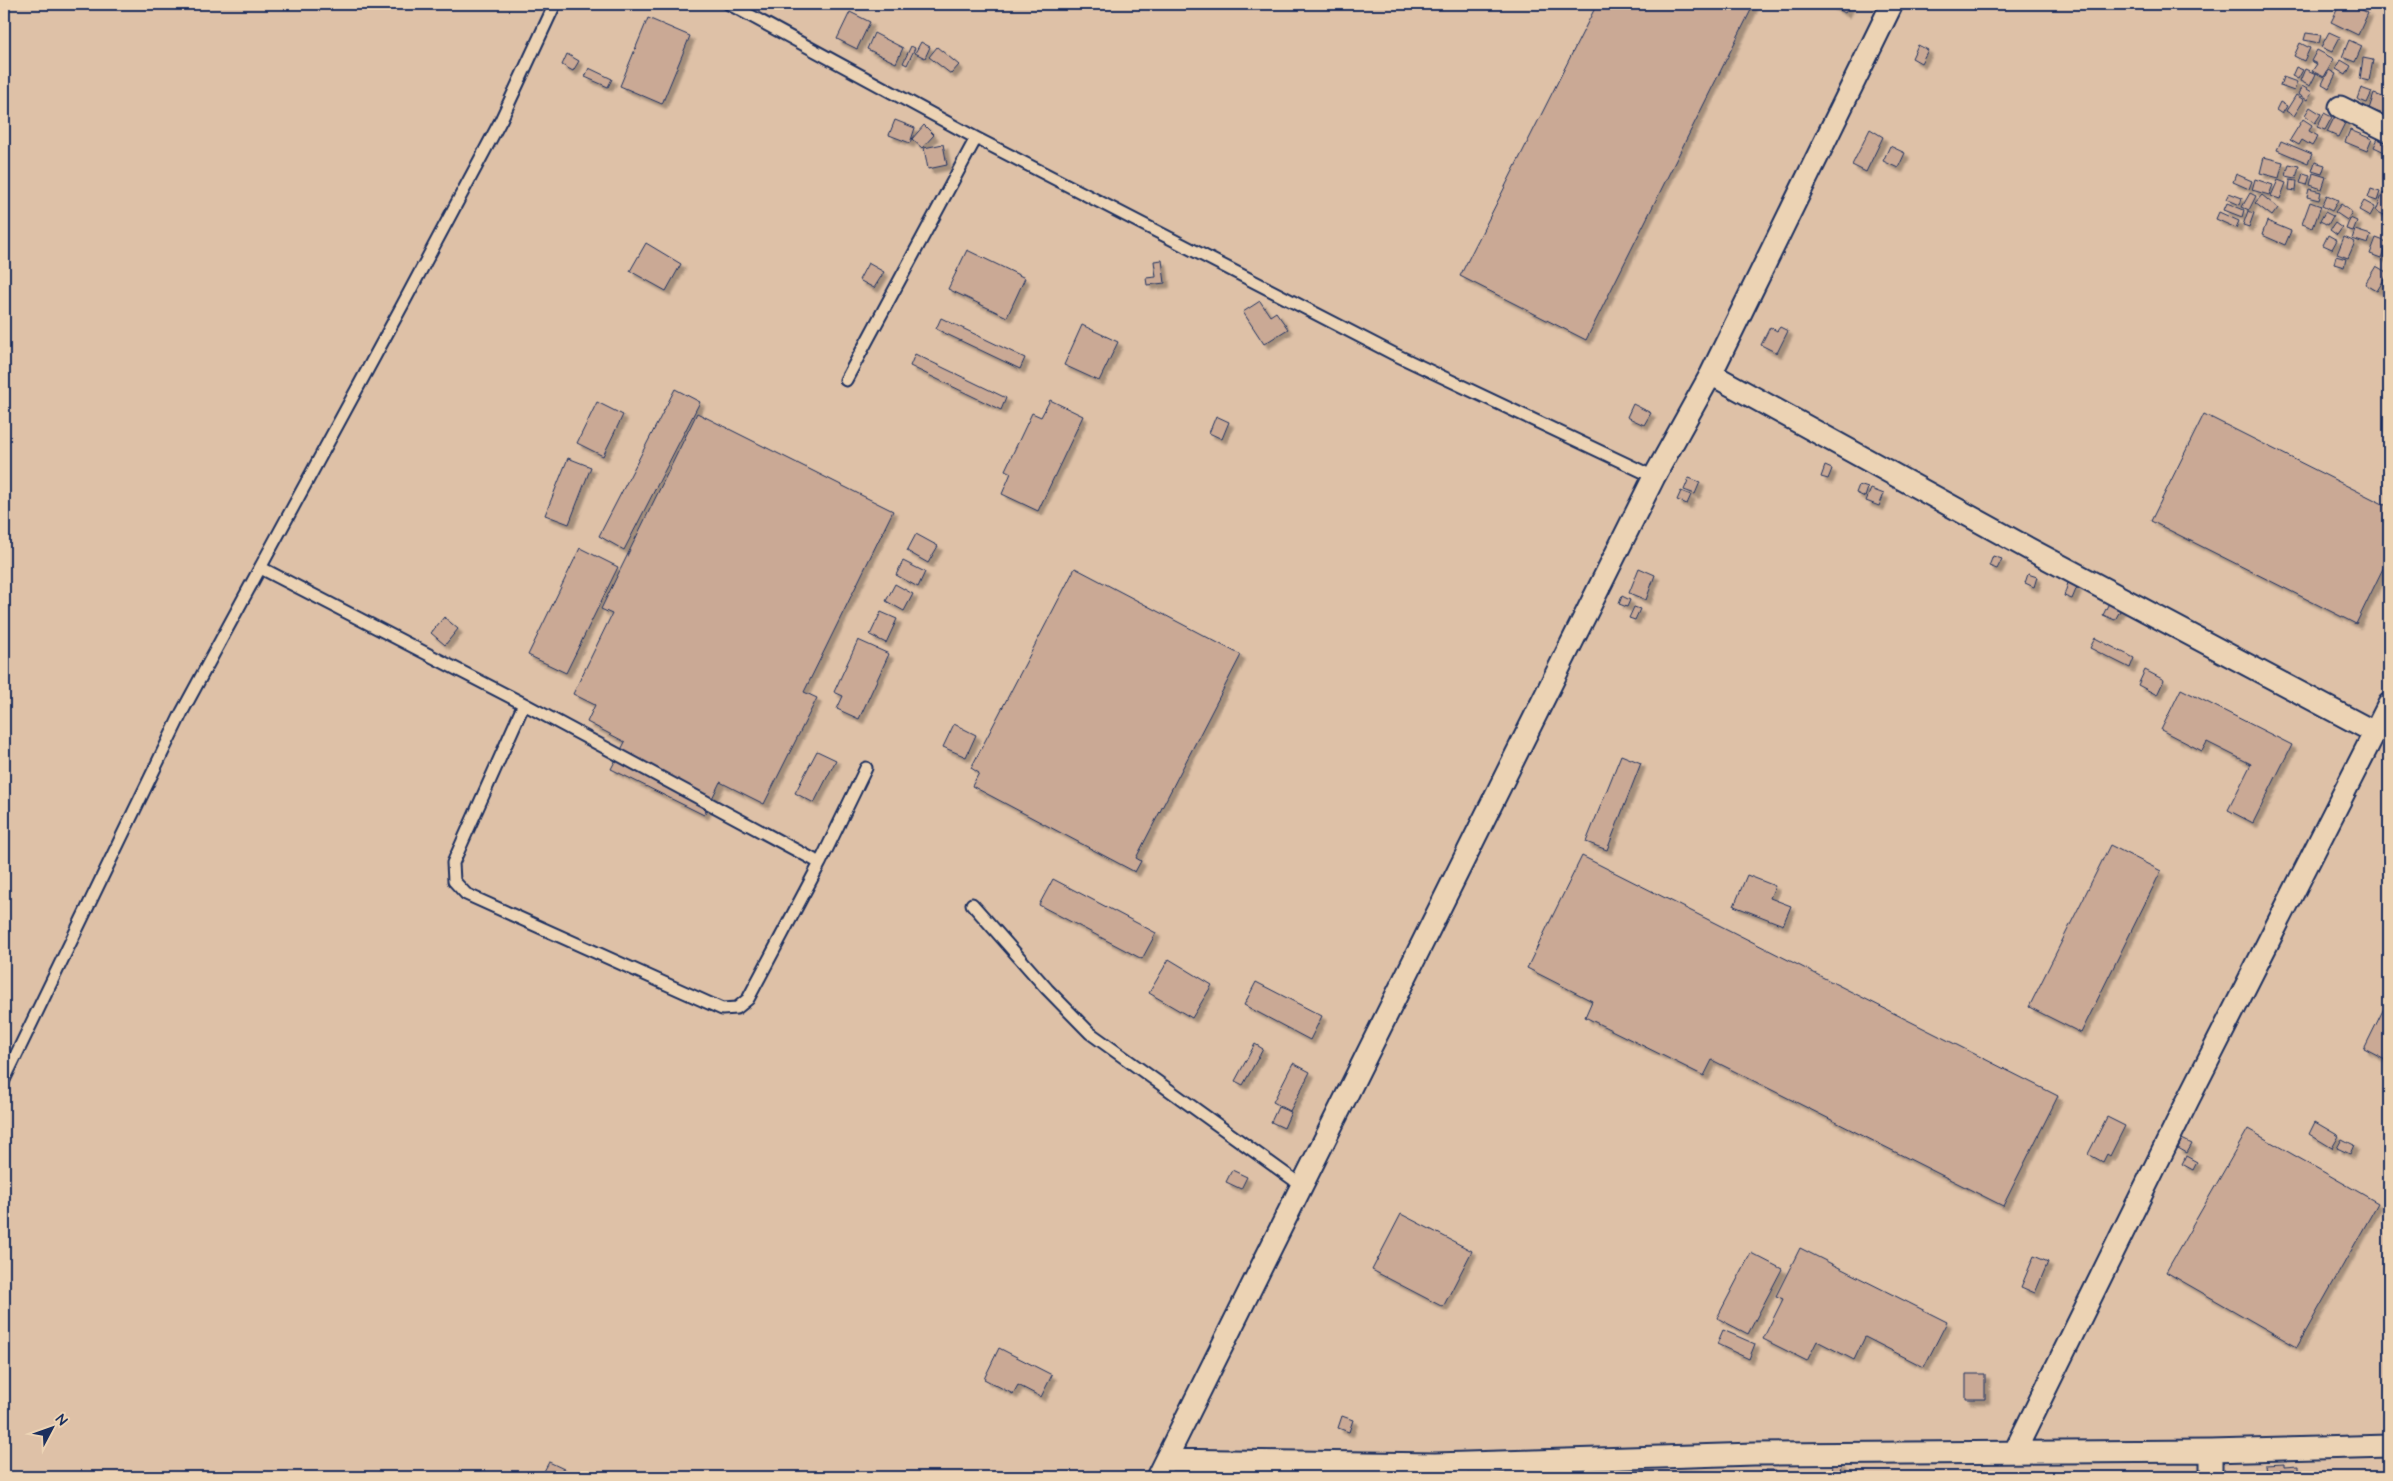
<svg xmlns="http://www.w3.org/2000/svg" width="2393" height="1481" font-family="'Architects Daughter',sans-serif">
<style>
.built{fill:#dec1a7}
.building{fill:#caa995;stroke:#1b2f5e;filter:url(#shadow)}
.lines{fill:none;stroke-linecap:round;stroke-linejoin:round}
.lane-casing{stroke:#1b2f5e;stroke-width:15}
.street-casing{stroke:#1b2f5e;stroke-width:25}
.lane{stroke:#ecd3b4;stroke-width:11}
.street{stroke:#ecd3b4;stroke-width:21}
</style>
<defs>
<filter id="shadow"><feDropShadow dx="4.5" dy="4.5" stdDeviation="1" flood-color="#0004"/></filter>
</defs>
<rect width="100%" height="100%" fill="#edd0b0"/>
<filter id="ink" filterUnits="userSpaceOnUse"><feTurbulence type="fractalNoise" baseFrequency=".02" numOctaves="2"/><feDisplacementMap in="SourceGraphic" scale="10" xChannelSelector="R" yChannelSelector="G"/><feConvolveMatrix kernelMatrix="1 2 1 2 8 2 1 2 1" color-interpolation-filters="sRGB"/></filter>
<g filter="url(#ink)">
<path class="built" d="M4,4H2389V1477H4Z"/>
<path class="building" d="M1597,4H1754L1586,340L1460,276Z
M1829,4H1851L1845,13Z
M2340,4H2350L2368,13L2358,35L2331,22Z
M850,12L870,22L857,49L837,39Z
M648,18L690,36L662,104L620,86Z
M2329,32L2340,37L2332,52L2321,47Z
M874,33L903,48L896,63L867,49Z
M2306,33L2321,35L2319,43L2304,40Z
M2349,40L2362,46L2355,62L2342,57Z
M921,42L930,47L925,58L915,53Z
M2300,43L2310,48L2304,61L2294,56Z
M1918,45L1928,50L1921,63L1912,58Z
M911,46L915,48L907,65L903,63Z
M937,47L959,65L951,74L929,57Z
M2317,50L2334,59L2324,77L2312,71L2317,64L2311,61Z
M567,54L579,61L573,71L562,65Z
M2363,58L2373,60L2369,81L2360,79Z
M2341,60L2351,66L2346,75L2336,69Z
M2296,67L2303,70L2298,79L2292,76Z
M589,68L612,79L608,87L585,77Z
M2305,69L2316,74L2310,86L2300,81Z
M2329,70L2336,74L2329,88L2322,84Z
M2283,77L2297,82L2294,91L2280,86Z
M2302,86L2312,92L2307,100L2298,94Z
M2361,88L2372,92L2367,103L2357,99Z
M2374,94L2389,99V116L2369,109Z
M2296,95L2304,100L2294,116L2286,111Z
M2280,102L2287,106L2282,114L2276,110Z
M2310,107L2321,114L2315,123L2305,115Z
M2324,113L2332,117L2325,130L2317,127Z
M2335,116L2346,121L2338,137L2327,132Z
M2303,119L2312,125L2309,131L2318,136L2312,146L2302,140L2299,145L2290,140Z
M895,120L915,128L910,143L889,135Z
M924,125L934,135L922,148L912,139Z
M1870,129L1883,137L1866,172L1852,165Z
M2350,130L2372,139L2367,151L2345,142Z
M2380,134L2389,138V154L2374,147Z
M2281,141L2312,154L2308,163L2277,150Z
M943,144L947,165L928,169L924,148Z
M1890,146L1905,153L1898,168L1883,161Z
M2264,157L2283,162L2279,178L2260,173Z
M2315,162L2325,165L2322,174L2312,171Z
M2289,164L2299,166L2296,178L2286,176Z
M2303,173L2310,175L2307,185L2300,183Z
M2313,173L2326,177L2322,189L2310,185Z
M2236,174L2252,181L2249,189L2233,182Z
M2255,179L2273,185L2269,195L2252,190Z
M2278,180L2286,183L2280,199L2271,196Z
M2290,180L2297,181L2296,191L2289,190Z
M2309,189L2321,192L2319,200L2307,197Z
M2371,189L2380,192L2377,201L2368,198Z
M2229,193L2242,198L2240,205L2226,199Z
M2250,193L2256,196L2249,210L2242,207Z
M2383,193L2389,196V207L2386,216L2376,211Z
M2262,195L2278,208L2272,216L2255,203Z
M2327,195L2338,200L2332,211L2322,206Z
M2364,201L2375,207L2370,216L2359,210Z
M2310,202L2321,206L2313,228L2302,224Z
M2227,203L2244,210L2242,217L2224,210Z
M2341,204L2352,212L2347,220L2335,212Z
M2248,211L2254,213L2249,227L2243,225Z
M2219,212L2239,221L2236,228L2216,219Z
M2325,212L2333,216L2328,225L2320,221Z
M2350,218L2357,221L2353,231L2346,229Z
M2267,221L2291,231L2285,245L2262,235Z
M2335,223L2342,228L2337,235L2330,230Z
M2355,230L2371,235L2368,244L2352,239Z
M2328,235L2337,240L2332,249L2323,245Z
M2344,237L2355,242L2348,258L2337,254Z
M2376,238L2387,242L2381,258L2370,254Z
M646,243L681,264L666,291L630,271Z
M967,250L1025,278L1007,317L948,289Z
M2336,256L2346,259L2344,267L2334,264Z
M1162,260L1165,283L1147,285L1146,278L1156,277L1154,261Z
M868,263L884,272L874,288L859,280Z
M2376,266L2388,273L2377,291L2365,284Z
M1260,301L1270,316L1276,312L1288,329L1264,344L1243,312Z
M941,318L1025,358L1020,369L936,329Z
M1082,325L1118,342L1099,381L1064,365Z
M1770,327L1777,331L1780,327L1788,331L1777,353L1761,345Z
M915,354L1006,398L1001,410L910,366Z
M675,389L700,402L624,550L599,536Z
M1050,400L1083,416L1038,511L1002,494L1011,473L1005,470L1032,413L1041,417Z
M597,402L623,415L603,456L577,443Z
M1633,404L1651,413L1644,425L1627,417Z
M697,413L893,511L804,692L817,698L764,804L720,782L704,815L611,769L625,742L587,722L595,705L573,694L612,614L601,609Z
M2204,414L2389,507V556L2356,624L2151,521Z
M1216,416L1229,422L1222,439L1209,433Z
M568,458L591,467L569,524L545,515Z
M1825,466L1832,469L1828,479L1821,477Z
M1689,478L1700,482L1695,494L1684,490Z
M1859,485L1868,488L1865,497L1856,493Z
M1871,489L1884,494L1879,506L1866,501Z
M1681,491L1691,495L1687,504L1677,500Z
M916,534L938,546L928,563L907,551Z
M580,548L618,567L566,673L528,655Z
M1993,556L2002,559L1997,569L1989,566Z
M903,561L925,572L918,587L896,575Z
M1075,568L1241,655L1136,858L1141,861L1135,872L972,786L979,773L971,768Z
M1639,568L1655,575L1646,600L1629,593Z
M2028,574L2037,577L2034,587L2025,583Z
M2068,583L2077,587L2072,599L2064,596Z
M895,584L913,594L904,611L886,601Z
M1622,596L1630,600L1627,607L1619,604Z
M2109,603L2121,609L2115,620L2103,615Z
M1634,607L1640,609L1635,620L1629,618Z
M881,612L897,619L886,643L870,635Z
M444,617L458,629L445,645L431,633Z
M2095,638L2134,658L2130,668L2090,648Z
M858,640L889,654L859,719L837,709L843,696L834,692Z
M2145,670L2164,680L2157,695L2138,685Z
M2181,689L2292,745L2253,823L2228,810L2251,764L2207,742L2202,751L2161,730Z
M954,724L976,735L966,757L943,747Z
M817,751L836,760L814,803L795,793Z
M1621,755L1641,763L1607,850L1586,842Z
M2110,845L2161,871L2081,1033L2029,1007Z
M1582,856L2058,1096L2003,1206L1712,1060L1704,1076L1585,1017L1592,1001L1527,968Z
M1747,875L1775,886L1770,898L1791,906L1783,925L1734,906Z
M1053,879L1156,933L1142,959L1039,905Z
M1169,959L1212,985L1192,1018L1149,993Z
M1256,982L1322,1016L1310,1040L1244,1005Z
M2389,998V1062L2364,1049Z
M1255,1044L1263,1049L1243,1085L1235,1081Z
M1293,1063L1310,1072L1290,1111L1273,1102Z
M1278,1107L1291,1112L1284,1128L1271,1122Z
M2107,1117L2125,1126L2110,1156L2107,1154L2103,1162L2088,1154Z
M2315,1122L2339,1136L2332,1148L2309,1134Z
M2248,1129L2378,1203L2297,1347L2166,1272Z
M2182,1139L2192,1144L2187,1153L2178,1148Z
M2342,1139L2354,1145L2350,1154L2337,1148Z
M2186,1156L2197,1162L2193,1170L2182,1164Z
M1232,1170L1247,1177L1241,1189L1226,1182Z
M1401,1214L1472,1251L1443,1307L1372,1270Z
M1800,1248L1947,1322L1924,1367L1865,1337L1854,1360L1817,1341L1807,1361L1763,1339L1783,1299L1776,1296Z
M1751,1253L1782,1269L1748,1334L1717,1318Z
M2034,1256L2048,1262L2035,1293L2021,1287Z
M1723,1330L1755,1344L1749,1359L1717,1344Z
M999,1348L1052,1375L1041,1397L1018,1385L1013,1394L984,1379Z
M1966,1374H1985V1399H1966Z
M1342,1416L1353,1420L1349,1432L1338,1428Z
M549,1462L581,1477H541Z
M1833,1463H1841L1840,1477H1832Z
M2284,1464V1467L2298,1466V1477H2239L2238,1473L2266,1472L2265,1465Z
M1766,1470H1776V1477H1766Z"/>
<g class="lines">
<g class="lane-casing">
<path id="lane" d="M729,4L976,138L1394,354L1654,477
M846,380L976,138
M261,568L524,704L820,863
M524,704L453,863L454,881L466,894L722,1009L737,1008L748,999L820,863L866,768
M972,904L1047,989L1090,1033L1301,1185
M4,1080L182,712L403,304L501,120L555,4"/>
</g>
<g class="street-casing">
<path id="street" d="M2340,107L2389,131
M1711,374L2033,551L2374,732
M2015,1451L2188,1100L2389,704
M2211,1451V1477
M1166,1460L1435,1464L1754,1454L2211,1451L2389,1446
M1157,1477L1654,477L1711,374L1892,4"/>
</g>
<use href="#lane" class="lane"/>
<use href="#street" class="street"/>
</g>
</g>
<rect width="2393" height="1481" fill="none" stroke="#ecd3b4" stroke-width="20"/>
<rect x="10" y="10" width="2373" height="1461" fill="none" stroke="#1b2f5e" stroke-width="2" filter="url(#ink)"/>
<g transform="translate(52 1428) rotate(49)" stroke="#ecd3b4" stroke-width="4" paint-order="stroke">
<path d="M0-4L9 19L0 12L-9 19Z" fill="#1b2f5e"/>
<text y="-8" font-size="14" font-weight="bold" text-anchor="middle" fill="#1b2f5e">N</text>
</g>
</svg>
